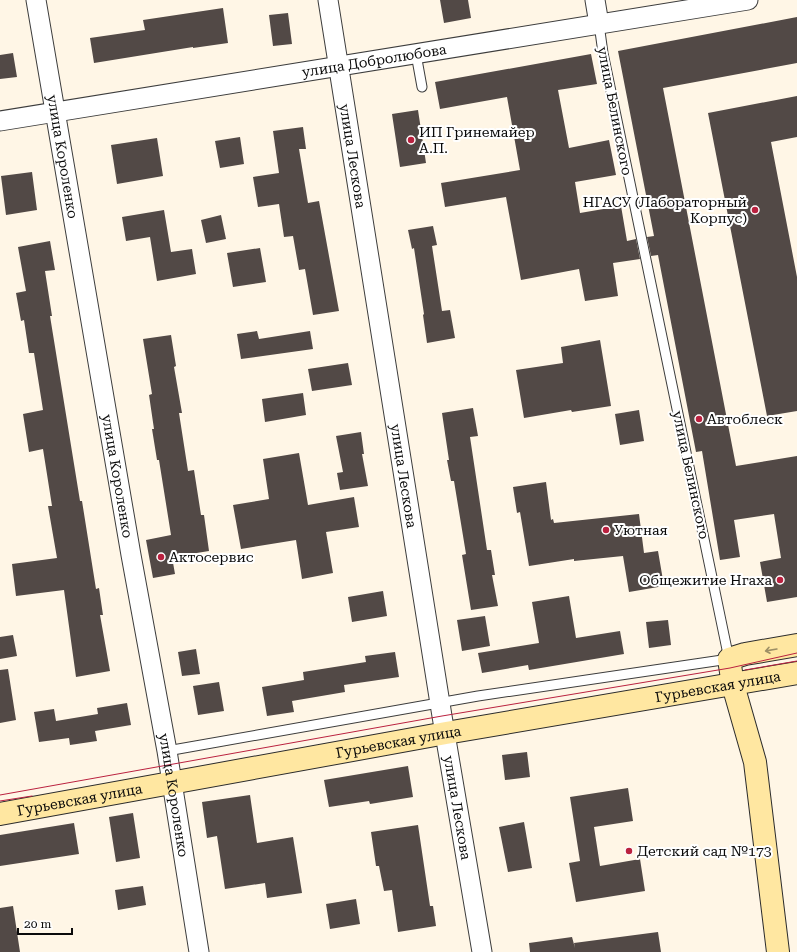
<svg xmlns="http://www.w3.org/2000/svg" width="797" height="952" font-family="'Roboto Serif',serif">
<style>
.building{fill:#524946}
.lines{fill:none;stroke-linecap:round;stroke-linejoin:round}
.lane-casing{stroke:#3d3d3d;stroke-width:11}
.street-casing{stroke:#3d3d3d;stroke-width:21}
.secondary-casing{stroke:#2c2c2c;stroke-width:24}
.lane{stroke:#fff;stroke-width:9}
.street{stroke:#fff;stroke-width:19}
.secondary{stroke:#ffe7a1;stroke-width:22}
.tram{stroke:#ba213f;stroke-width:1}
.oneway{stroke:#9d8f65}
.poi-dot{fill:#ba213f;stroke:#fff;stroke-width:1.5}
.labels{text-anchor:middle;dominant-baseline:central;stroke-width:4;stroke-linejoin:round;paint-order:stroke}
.street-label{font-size:14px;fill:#0a0a0a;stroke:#fff}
.poi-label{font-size:14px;fill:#0a0a0a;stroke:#fff;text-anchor:start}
</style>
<rect width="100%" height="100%" fill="#fff6e6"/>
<path class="building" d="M440,0H468L471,18L444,23Z
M223,8L228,43L193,48V47L94,63L90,38L145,30L143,20Z
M288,13L292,44L273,46L269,15Z
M797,17V63L663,88L736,466L797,456V597L767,602L760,562L781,558L774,514L734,520L740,557L720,560L702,451L696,452L658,255L651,256L647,237L654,236L618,51Z
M13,53L17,77L0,79V55Z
M591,54L597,84L558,90L569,148L609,140L616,175L575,182L580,213L621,206L627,241L636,239L640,259L613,263L618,296L585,301L579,269L521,280L506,197L445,207L441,183L520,170L507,97L440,109L435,82Z
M797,96V137L771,142L797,277V411L767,416L708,113Z
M418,110L426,163L400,167L392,114Z
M303,127L306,149H299L308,203L319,201L339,311L313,315L305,269L299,270L293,236L284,237L279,204L258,207L253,177L279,173L273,131Z
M240,137L244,164L220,168L215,141Z
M157,138L163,176L117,184L111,145Z
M32,172L37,210L6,215L1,176Z
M164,210L171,252L192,249L196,274L157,281L150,237L126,241L122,217Z
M221,215L226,239L206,243L201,220Z
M433,226L437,245L432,246L442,311L450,310L455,338L427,343L423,315L424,314L414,248L412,249L408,230Z
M50,241L55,270L45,271L52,316H50L80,501H82L96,589L99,588L103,615H100L110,671L76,677L64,590L16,596L12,564L57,558L48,506H52L43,449L29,452L23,414L43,410L34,353H29L24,320L21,321L16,293L26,291L18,247Z
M260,248L266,282L233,287L227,253Z
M257,331L259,339L310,331L313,349L241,359L237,334Z
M171,335L176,366L174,367L182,413H179L188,471L194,470L201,515H204L209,551L172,557L175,574L153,578L146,540L171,535L159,460H157L152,429H154L149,395L152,394L143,339Z
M600,340L611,406L572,412L571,410L524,418L516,370L563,363L561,347Z
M348,363L352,385L312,391L308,369Z
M303,393L306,415L265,422L262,399Z
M473,408L478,436L470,437L487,550H491L495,575H492L498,606L471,610L462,555L466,554L454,481H451L447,460H449L442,413Z
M639,410L644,441L620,445L615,414Z
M361,432L364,454H362L368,486L340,490L337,473L343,472L336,436Z
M299,453L308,505L354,497L359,527L326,532L333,573L302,579L296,540L241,549L233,505L269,499L263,459Z
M546,482L551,520L553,519L554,523L639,514L644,553L658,551L664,586L629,592L623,556L574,561V559L529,566L520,512L517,513L513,487Z
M383,591L387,616L352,622L348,597Z
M569,596L576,638L620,631L624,654L529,670L528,665L482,673L478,653L539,643L532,602Z
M485,616L490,646L462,651L457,620Z
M668,620L671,645L649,648L646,622Z
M13,635L17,656L0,659V637Z
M196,649L200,674L182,676L178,652Z
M395,652L399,677L344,685L345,692L292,701L294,712L267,716L262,687L304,680L303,672L366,662L365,656Z
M8,669L16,720L0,723V670Z
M219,682L224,711L198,715L193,686Z
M127,703L131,725L95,731L97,741L70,745L69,738L39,742L34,712L54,709L56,721L98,714L97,708Z
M527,752L530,777L505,780L502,755Z
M408,766L413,797L370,804L369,801L329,807L324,780Z
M628,788L633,821L594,827L600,866L640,859L645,891L576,902L569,863L580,861L570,797Z
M250,795L257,843L293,837L302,893L267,898L265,883L225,889L217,836L207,838L202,802Z
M133,813L140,858L116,862L109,817Z
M524,822L532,868L508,872L499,827Z
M74,823L79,854L0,866V835Z
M418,825L430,906H433L436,926L398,932L392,890L384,891L379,866H376L371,832Z
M143,886L146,905L118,910L115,890Z
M356,899L360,924L330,929L326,904Z
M13,906L20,952H0V908Z
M658,932L661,952H530L529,943L572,937L575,948L574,943Z"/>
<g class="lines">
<g class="lane-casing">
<path id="lane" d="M416,54L422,87
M167,751L478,696L729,659L603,53L599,24"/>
</g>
<g class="street-casing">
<g id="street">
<path id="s1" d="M36,0L131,555L167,751L199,952"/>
<path id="s2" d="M328,0L442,716L482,952"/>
<path d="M595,0L599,24"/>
<path id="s3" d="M0,121L748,0"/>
</g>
</g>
<g class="secondary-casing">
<g id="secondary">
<path id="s4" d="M0,814L446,733L797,673"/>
<path d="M778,952L755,762L733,685L729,659L745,654L797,645"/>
</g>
</g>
<use href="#lane" class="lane"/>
<use href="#street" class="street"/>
<use href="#secondary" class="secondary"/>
<path class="tram" d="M745,670L797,661
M0,795L442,716L730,668L797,653
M0,801L32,796"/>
</g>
<defs><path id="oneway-shaft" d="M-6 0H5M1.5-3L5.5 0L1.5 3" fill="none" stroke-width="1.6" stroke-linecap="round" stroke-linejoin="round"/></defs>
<use class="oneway" href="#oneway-shaft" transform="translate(771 650) rotate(170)"/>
<g class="poi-dot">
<circle cx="411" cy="140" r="4"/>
<circle cx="755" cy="210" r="4"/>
<circle cx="699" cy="419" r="4"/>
<circle cx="606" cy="530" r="4"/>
<circle cx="161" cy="557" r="4"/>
<circle cx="780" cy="580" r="4"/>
<circle cx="629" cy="851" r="4"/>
</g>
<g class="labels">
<g class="street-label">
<text stroke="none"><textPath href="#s3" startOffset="379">улица Добролюбова</textPath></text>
<text transform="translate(615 111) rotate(79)">улица Белинского</text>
<text stroke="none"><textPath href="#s2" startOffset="158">улица Лескова</textPath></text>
<text stroke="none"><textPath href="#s1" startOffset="159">улица Короленко</textPath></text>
<text transform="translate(691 475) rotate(78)">улица Белинского</text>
<text stroke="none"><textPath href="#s1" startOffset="483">улица Короленко</textPath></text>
<text stroke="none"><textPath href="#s2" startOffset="482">улица Лескова</textPath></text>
<text stroke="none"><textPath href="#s4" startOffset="729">Гурьевская улица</textPath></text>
<text stroke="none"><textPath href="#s4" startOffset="405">Гурьевская улица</textPath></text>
<text stroke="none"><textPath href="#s1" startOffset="807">улица Короленко</textPath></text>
<text stroke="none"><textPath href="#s4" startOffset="81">Гурьевская улица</textPath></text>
<text stroke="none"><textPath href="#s2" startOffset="818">улица Лескова</textPath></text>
</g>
<g class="poi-label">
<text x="419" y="132">ИП Гринемайер<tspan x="419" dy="16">А.П.</tspan></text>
<text x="747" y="202" text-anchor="end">НГАСУ (Лабораторный<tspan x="747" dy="16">Корпус)</tspan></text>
<text x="707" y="419">Автоблеск</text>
<text x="614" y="530">Уютная</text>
<text x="169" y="557">Актосервис</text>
<text x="772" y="580" text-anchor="end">Общежитие Нгаха</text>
<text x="637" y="851">Детский сад №173</text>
</g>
</g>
<path d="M18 928v6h54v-6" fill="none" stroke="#0a0a0a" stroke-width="2"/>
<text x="24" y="928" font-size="12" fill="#0a0a0a" stroke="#ffffff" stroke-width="3" paint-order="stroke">20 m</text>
</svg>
